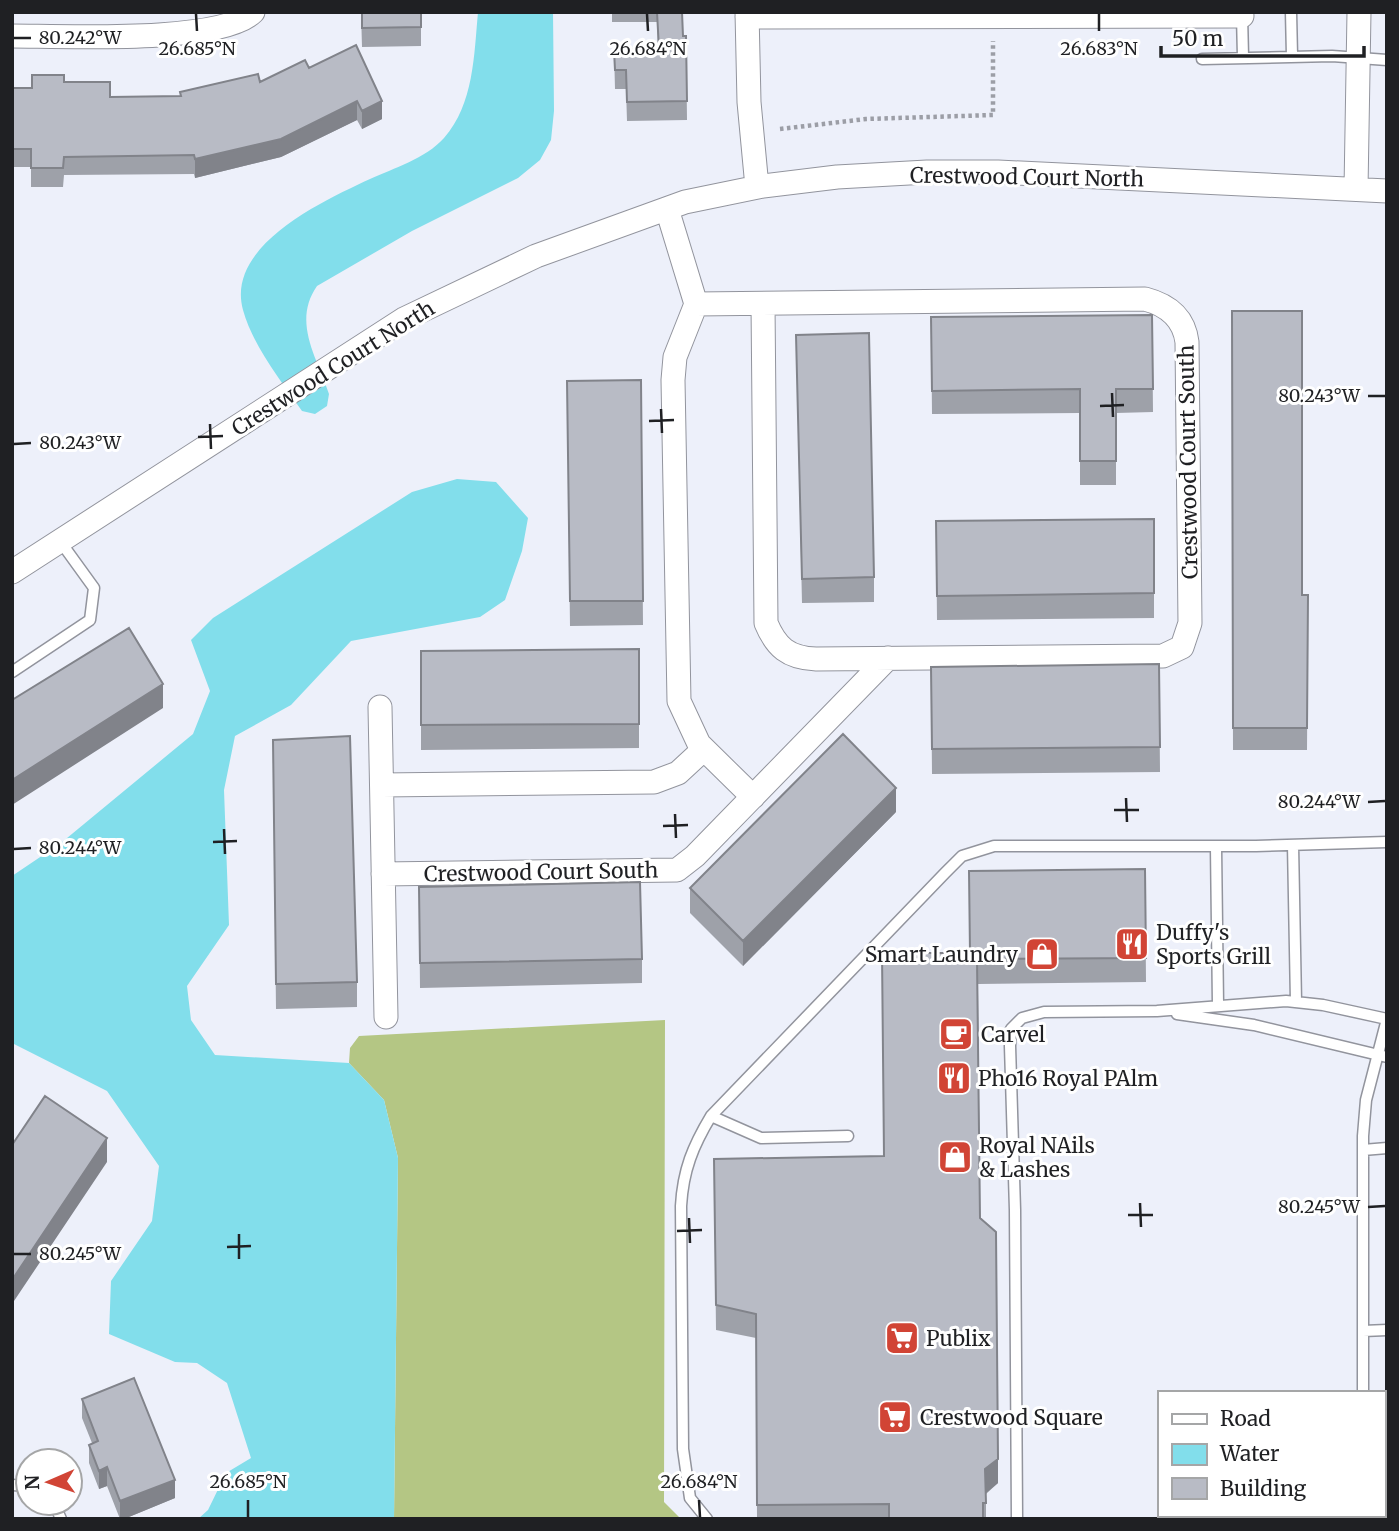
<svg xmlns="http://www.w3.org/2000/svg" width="1399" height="1531" font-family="Merriweather,serif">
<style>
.forest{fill:#b4c684}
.water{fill:#82deeb}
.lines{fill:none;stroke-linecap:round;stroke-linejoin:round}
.service-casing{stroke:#92949d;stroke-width:13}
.minor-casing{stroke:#92949d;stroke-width:25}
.path{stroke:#9c9ea6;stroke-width:4.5;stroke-dasharray:3.5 3.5;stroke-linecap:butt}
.service{stroke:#fff;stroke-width:10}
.minor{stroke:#fff;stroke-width:23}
.wall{fill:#9ea1a9}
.shaded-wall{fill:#81838a}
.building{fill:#b8bbc5;stroke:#81838a;stroke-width:2}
.ticks{fill:none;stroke:#1f2023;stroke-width:2.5}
.labels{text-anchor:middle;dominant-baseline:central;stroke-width:6;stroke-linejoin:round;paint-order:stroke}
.street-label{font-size:21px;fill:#1f2023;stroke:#fff}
.poi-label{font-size:21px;fill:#1f2023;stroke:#fff;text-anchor:start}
.ticks-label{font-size:18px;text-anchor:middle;fill:#1f2023;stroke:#fff;stroke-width:6;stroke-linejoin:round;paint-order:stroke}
</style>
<rect width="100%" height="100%" fill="#edf0fa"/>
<path class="forest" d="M665,1020L664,1502L681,1519H394L398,1158L384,1100L349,1063L350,1048L359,1036Z"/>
<path class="water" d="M478,12H553L554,111L551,140L540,160L518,178L412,231L317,286C292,322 317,357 329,394L327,406L315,414L302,411C281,381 253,346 243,310C225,245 325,200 370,179C394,168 425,159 444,138C474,104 474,55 478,12Z
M457,479L496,482L528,518L522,551L505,600L480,617L351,641L291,705L235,736L224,790L229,925L187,986L191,1020L215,1055L349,1063L384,1100L398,1158L394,1519H198L208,1510L226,1473L251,1458L227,1383L197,1363L175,1362L109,1334L111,1281L152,1221L159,1166L107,1091L12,1043V876L61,843L193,734L210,691L191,640L213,618L412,492Z"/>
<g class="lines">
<g class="service-casing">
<path id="service" d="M1291,12L1292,56
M1242,15L1243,57
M1202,59L1332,56L1387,60
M12,672L90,620L94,588L60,541
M1293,845L1296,1002
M1216,847L1218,1005
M1177,1014L1254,1025L1387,1057
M711,1116L761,1138L848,1136
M1363,1150L1387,1148
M1363,1331L1387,1330
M1383,1473H1387
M12,1485L28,1486
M54,1503L61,1519
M1364,1515V1519
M707,1519L690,1498L683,1449L681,1206C683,1170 693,1146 711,1116L945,873L962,856L994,846H1256L1387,842
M1017,1519L1015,1210L1010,1046L1011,1029L1022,1018L1044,1012L1157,1011L1286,1001L1323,1005L1387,1019L1366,1100L1363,1136V1393"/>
</g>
<g class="minor-casing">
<path id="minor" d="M747,12L749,102L757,187
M747,17L1242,16
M12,36C60,36 221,44 253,12
M1356,189L1359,12
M667,209L696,304L675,357L673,380L679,701L699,744L753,797
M696,304L1145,299C1168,305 1184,318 1187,342L1190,623L1182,647L1163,656L816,659C788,658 776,647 766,623L763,304
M12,572L404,319L536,256L685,202L763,186L837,177L927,172H998L1387,191
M380,707L386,1017
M382,785L654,782L678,773L704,749
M383,874L677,870L695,856L888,658"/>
</g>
<path class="path" d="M780,129L866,119L993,115V41"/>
<use href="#service" class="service"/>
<use href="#minor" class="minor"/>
</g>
<path class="wall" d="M361,12H421V46L362,47Z
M612,12H682L683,36H686L687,120L627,121L626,89H615L614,50L658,49L657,22H612Z
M309,68L382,119L362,129L357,120L281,157L195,178L194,174L64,175L63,187H31V167H12V88H32L64,82L110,97L180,96V92L260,82Z
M1232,311L1302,595H1308L1307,750H1233Z
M1152,315L1153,412L1116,413V485H1080V413L932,414L931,317Z
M796,335L874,577V602L802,603Z
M641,380L643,625L570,626L567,381Z
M1154,519V618L937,620L936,521Z
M639,649V748L421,750V651Z
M1159,664L1160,772L932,774L931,667Z
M273,740L357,982V1007L276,1009Z
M896,812L743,966L690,913V888Z
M1145,869L1146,982L978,984L980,1218L998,1483L986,1494V1519H757L756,1338L716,1330L714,1159L884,1156L970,953Z
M419,887L642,959V983L420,988Z
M82,1399L175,1498L124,1519H120L107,1486L99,1489L89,1463V1445L92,1443L82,1418Z"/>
<path class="shaded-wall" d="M357,101V120L281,157L195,178V159Z
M382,101V119L362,129V111Z
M163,684V708L12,805V780Z
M896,788V812L743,966V941Z
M107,1138V1162L12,1304V1280Z
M998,1459V1483L985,1494V1469Z
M107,1467V1486L99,1489V1471Z
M175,1480V1498L124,1519H120V1501Z"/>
<path class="building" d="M362,12H421V27L362,28Z
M657,12H682L683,36H686L687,101L627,102L626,70H615L614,50L659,49Z
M356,45L382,101L362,111L357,101L281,139L195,159L194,155L64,157L63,168H31V149H12V88H32V75H64V82H110V97L181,96L180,92L258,74L260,82L305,60L309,68Z
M1232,311H1302V595H1308L1307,728H1233Z
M1152,315L1153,389H1116V461H1080V389L932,391L931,317Z
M869,333L874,577L802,579L796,335Z
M641,380L643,601H570L567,381Z
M1154,519V593L937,596L936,521Z
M129,628L163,684L12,780V700Z
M639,649V724L421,725V651Z
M1159,664L1160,747L932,749L931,667Z
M843,734L896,788L743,941L690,888Z
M350,736L357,982L276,984L273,740Z
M1145,869L1146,958L977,959L980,1218L996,1232L998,1459L985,1469L986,1503H983V1519H889V1504L757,1505L756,1314L716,1305L714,1159L884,1156L882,953H970L969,871Z
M640,882L642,959L420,963L419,887Z
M45,1096L107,1138L12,1280V1145Z
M134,1378L175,1480L120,1501L107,1467L99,1471L89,1445L98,1441L82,1399Z"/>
<path class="ticks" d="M196,14L197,31M647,14L648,31M1099,14V31M14,38H31M1112,393L1113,417M1368,396H1385M1100,406L1124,405M661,409L662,433M649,421L674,420M210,424L211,449M198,437L223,436M14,444L31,443M1126,798L1127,822M1368,802L1385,801M1114,810H1139M675,814L676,838M663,826L688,825M224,829L225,854M213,842L237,841M14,849L31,848M1140,1203L1141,1227M1368,1207L1385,1206M1128,1215H1153M689,1218L690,1243M677,1231L702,1230M239,1234V1259M227,1247L251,1246M14,1254H31M248,1500V1517M699,1500L700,1517"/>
<defs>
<g id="restaurant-square" transform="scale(1.75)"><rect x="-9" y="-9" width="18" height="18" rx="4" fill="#d14435" stroke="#fff"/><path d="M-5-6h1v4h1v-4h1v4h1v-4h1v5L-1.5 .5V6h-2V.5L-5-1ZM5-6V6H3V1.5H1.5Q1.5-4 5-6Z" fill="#fff"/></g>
<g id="shop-square" transform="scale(1.75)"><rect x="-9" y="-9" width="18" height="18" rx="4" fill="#d14435" stroke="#fff"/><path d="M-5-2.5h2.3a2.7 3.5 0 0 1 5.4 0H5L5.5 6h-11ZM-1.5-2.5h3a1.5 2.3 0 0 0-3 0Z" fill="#fff"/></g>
<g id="cafe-square" transform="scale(1.75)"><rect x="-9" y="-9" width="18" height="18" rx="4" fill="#d14435" stroke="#fff"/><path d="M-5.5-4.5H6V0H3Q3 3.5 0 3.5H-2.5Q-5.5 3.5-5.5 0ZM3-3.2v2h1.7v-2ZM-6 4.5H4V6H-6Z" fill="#fff"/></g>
<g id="supermarket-square" transform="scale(1.75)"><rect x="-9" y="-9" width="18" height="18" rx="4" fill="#d14435" stroke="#fff"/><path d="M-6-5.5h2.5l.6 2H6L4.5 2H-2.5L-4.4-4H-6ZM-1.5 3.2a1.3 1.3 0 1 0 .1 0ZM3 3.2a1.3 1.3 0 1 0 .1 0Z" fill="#fff"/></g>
</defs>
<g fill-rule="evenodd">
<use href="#restaurant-square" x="1132" y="944"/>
<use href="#shop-square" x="1042" y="954"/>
<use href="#cafe-square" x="956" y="1034"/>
<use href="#restaurant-square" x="954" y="1078"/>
<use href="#shop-square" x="955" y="1157"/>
<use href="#supermarket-square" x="902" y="1338"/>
<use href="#supermarket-square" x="895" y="1417"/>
</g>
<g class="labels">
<g class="street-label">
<text transform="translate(1027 177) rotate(1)">Crestwood Court North</text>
<text transform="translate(333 368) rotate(-32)">Crestwood Court North</text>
<text transform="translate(1188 462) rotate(-91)">Crestwood Court South</text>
<text transform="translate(541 872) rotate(-1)">Crestwood Court South</text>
</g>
<g class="poi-label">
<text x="1156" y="932">Duffy's<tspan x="1156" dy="24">Sports Grill</tspan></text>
<text x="1018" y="954" text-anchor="end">Smart Laundry</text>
<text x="981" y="1034">Carvel</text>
<text x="978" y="1078">Pho16 Royal PAlm</text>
<text x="979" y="1145">Royal NAils<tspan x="979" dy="24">&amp; Lashes</tspan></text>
<text x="926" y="1338">Publix</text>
<text x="920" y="1417">Crestwood Square</text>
</g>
</g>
<g class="ticks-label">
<text x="80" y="44">80.242°W</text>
<text x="197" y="55">26.685°N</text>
<text x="648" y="55">26.684°N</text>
<text x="1099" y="55">26.683°N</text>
<text x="1319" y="402">80.243°W</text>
<text x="80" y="449">80.243°W</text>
<text x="1319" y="808">80.244°W</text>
<text x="80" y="854">80.244°W</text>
<text x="1319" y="1213">80.245°W</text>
<text x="80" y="1260">80.245°W</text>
<text x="248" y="1488">26.685°N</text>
<text x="699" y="1488">26.684°N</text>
</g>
<rect width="1399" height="1531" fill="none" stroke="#1f2023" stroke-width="28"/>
<rect x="1158" y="1391" width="228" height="126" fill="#ffffff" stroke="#a5a6a7" stroke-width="2"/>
<rect x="1172" y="1414" width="35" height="10" fill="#ffffff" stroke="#a5a6a7" stroke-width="2"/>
<text x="1220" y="1426" font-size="21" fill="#1f2023">Road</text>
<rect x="1172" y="1444" width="35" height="21" fill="#82deeb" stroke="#a5a6a7" stroke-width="2"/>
<text x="1220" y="1461" font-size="21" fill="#1f2023">Water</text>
<rect x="1172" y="1478" width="35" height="21" fill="#b8bbc5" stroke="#a5a6a7" stroke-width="2"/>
<text x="1220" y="1496" font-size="21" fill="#1f2023">Building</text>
<g transform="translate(49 1482) rotate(268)"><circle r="33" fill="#ffffff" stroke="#a5a6a7" stroke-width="2"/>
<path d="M0-5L12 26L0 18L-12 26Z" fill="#d14435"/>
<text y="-10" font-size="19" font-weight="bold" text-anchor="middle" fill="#1f2023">N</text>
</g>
<path d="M1161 46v10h203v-10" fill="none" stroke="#1f2023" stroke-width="3.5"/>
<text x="1172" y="46" font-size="21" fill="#1f2023" stroke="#ffffff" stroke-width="5" paint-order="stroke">50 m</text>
</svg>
